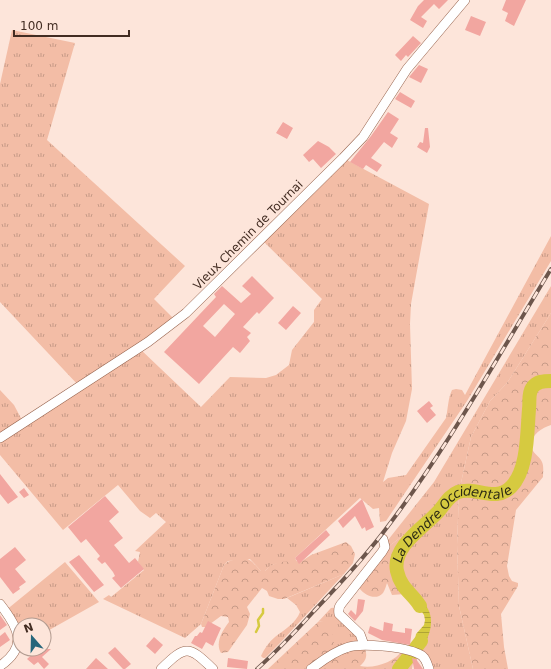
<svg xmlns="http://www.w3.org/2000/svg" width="551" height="669" font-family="'DejaVu Sans',sans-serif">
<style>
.grass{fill:url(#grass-tufts)}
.forest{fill:url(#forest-crowns)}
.water{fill:url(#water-rules)}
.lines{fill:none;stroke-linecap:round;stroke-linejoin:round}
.stream{stroke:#d6ca40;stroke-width:2.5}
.river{stroke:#d6ca40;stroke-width:14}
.building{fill:#f2a6a0;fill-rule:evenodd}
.street-casing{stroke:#98654f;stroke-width:10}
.street{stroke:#fff;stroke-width:9}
.rail-casing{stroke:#6d564c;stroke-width:4}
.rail{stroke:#fde5da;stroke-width:2.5;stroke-dasharray:8;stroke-linecap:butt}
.labels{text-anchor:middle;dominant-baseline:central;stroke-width:3.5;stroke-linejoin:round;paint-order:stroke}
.street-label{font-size:12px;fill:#422c22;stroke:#fde5da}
.water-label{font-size:13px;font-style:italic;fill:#2c2a14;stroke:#fde5da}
</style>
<defs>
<pattern id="grass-tufts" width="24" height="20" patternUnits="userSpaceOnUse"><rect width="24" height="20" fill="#f3bda6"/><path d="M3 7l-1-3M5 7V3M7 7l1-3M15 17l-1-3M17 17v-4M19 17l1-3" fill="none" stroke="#c69a87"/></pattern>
<pattern id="forest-crowns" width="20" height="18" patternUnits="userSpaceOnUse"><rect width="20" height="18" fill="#f3bda6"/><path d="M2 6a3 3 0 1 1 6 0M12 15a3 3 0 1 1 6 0" fill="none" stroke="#c69a87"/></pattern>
<pattern id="water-rules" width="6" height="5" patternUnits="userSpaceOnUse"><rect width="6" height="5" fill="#d6ca40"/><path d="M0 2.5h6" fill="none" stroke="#afa435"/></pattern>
</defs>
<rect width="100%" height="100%" fill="#fde5da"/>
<path class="grass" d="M12,30L75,43L47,140L185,266L154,299L176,321L139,348L201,407L230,377L266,378L276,375L289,365L292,350L314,322V310L322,299L261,239L343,158L429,204L411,304L410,324L412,389L406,421L392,453L383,482L388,478L406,475L446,418C448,409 448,398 452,390L456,389L462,390L465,395L551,236V261L467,401L386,521L380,522L379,508L373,509L360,498L295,558L297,562C284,562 274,561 265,571H261L250,559L228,561L224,565L201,624L185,638L103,599L109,595L111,597L144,570L138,562L140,552L135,551L166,522L156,513L150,518L140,511L118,485L63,530L0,455V390L14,405L23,422L79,386L0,302V84Z
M551,286V313L507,383L490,401L471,437L459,492L457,545L459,606L473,669H429L419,654L429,615L426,607L409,591L407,592C404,588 402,583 400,578C392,558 406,544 418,530L405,534L388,547V540L434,482Z
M65,562L99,602L44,633V625H20V642L5,611Z
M344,574L280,643L265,658H263L261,656C264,649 269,642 275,637C284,630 296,623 300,612L296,605L287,598Z
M339,607L364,645L333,653L322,621L318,622L331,608Z"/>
<path class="forest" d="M551,313V425C541,428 528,437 532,449C534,454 540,457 542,462C544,466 543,473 543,477L516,510L507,566L509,576L512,581L518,583V586L501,614L504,647L508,669H473L459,606L457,545L459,492L471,437L490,401L507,383Z
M419,529C406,544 392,557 400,578C402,583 404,588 407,592L405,594L392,595L387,583C386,586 385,590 383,593C376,601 365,595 360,589L359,581L388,547L405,534Z
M346,542L351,546L355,554L353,563L344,574L284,599H278L269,596L267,591L262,588L247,607L250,614L247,625L228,652L221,653C215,643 222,631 229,622L228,617L221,616L206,627H202L201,624L224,565C228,561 230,561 236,559C250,556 251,561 261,571H265L270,566L279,562L302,561L311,555Z
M322,621C334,628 335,640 333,653L364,645C367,654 368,659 360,666C375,669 394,662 403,650L419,654L417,660L413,663L412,669H268L318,622Z"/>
<path class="water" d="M409,591C414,596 421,601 426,606C437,621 428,640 419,654L410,652L414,644L416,634L424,625L425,620L424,615L417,605L405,594Z"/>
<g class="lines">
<path class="stream" d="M256,632L259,626L258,620L263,613V609"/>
<g class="river">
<path id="s1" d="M420,606C412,593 401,589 397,571C392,547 423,528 437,513C444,506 448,496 458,492C476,486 495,503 511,487C528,470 527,433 529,409C530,402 528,394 532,388C537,381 544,381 551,381"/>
<path d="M399,669L421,641"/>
</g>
</g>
<path class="building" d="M424,0H448L439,9L434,4L421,17L427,21L423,28L410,20L418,6Z
M506,0H526L514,26L505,21L508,13L502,10Z
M471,16L486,22L480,36L465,30Z
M413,36L421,43L408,57L406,55L401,61L395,55Z
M419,65L428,69L421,83L409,77Z
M400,92L415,101L411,108L395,99Z
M388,112L399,119L390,133L398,138L392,148L384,142L371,158L382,165L377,172L366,165L363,169L350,162L371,136Z
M283,122L293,128L287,139L276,133Z
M425,128H428L430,147L427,153L417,147L420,142L423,143Z
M318,141L329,147L336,154L321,168L313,159L309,162L303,155Z
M252,276L274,298L259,314L257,312L243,327L251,333L247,337L250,341L240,353L233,347L199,384L164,352L216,297L214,294L222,286L241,303L251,294L242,286ZM224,304L235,314L215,337L203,326Z
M293,306L301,313L286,330L278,323Z
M429,401L433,406L430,408L436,415L427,423L417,411Z
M0,474L18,497L8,504L0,494Z
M24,488L29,495L24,498L19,492Z
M105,496L119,512L109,521L123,538L114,545L129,563L135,558L144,569L121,588L112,578L115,576L113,572L105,562L102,564L97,559L100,556L86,539L81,543L68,527Z
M362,499L374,527L366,531L365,527L362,529L355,516L343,528L338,521Z
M326,530L330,535L299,564L295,558Z
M15,547L26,560L15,569L26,582L19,587L20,589L13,594L0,577V559Z
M79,555L104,585L94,592L69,562Z
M358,599L365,600L363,611L355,621L348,614L351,610L356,615Z
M0,615L7,625L0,630Z
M208,621L221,628L213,646L206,642L202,649L191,643L195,636H197L200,632L202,633Z
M384,622L393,624L392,631L405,633V628L412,629L410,645L382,640L368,633L370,626L383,631Z
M5,632L10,640L0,647V636Z
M154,637L163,645L155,654L146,646Z
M115,647L131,664L125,669H123L108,653Z
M38,649H51L42,657L49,664L44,669L38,662L34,665L27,659Z
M96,658L108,669H86Z
M228,658L248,661L247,669L227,667Z
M412,658L416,659L423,669H414Z"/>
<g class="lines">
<g class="street-casing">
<path id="street" d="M0,438L148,342L186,313L343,158L363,137L407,69L465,0
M0,604C18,627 29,646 0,666
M364,645L360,634L339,614C338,609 339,606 342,603L382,552L385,547L383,539
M161,669C186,645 188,645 213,669
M311,669C322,661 333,652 346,648C360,642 405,647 419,654C425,656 427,663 429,669"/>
</g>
<use href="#street" class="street"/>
<g class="rail-casing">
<path id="rail" d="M257,669C277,651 296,631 314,611C338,586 361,561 382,534C446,451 497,358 551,269"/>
</g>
<use href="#rail" class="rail"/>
</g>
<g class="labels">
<g class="street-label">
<text transform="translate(248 235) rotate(-45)">Vieux Chemin de Tournai</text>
</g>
<g class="water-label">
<text stroke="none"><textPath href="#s1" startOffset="126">La Dendre Occidentale</textPath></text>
</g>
</g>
<g transform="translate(32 637) rotate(340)"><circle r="19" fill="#fde5da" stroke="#b29b90"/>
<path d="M0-3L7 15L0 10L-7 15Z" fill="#27667b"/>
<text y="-6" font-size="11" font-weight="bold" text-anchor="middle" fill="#422c22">N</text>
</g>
<path d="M14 30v6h115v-6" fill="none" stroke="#422c22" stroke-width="2"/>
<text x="20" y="30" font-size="12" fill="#422c22" stroke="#fde5da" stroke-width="3" paint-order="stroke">100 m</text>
</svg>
